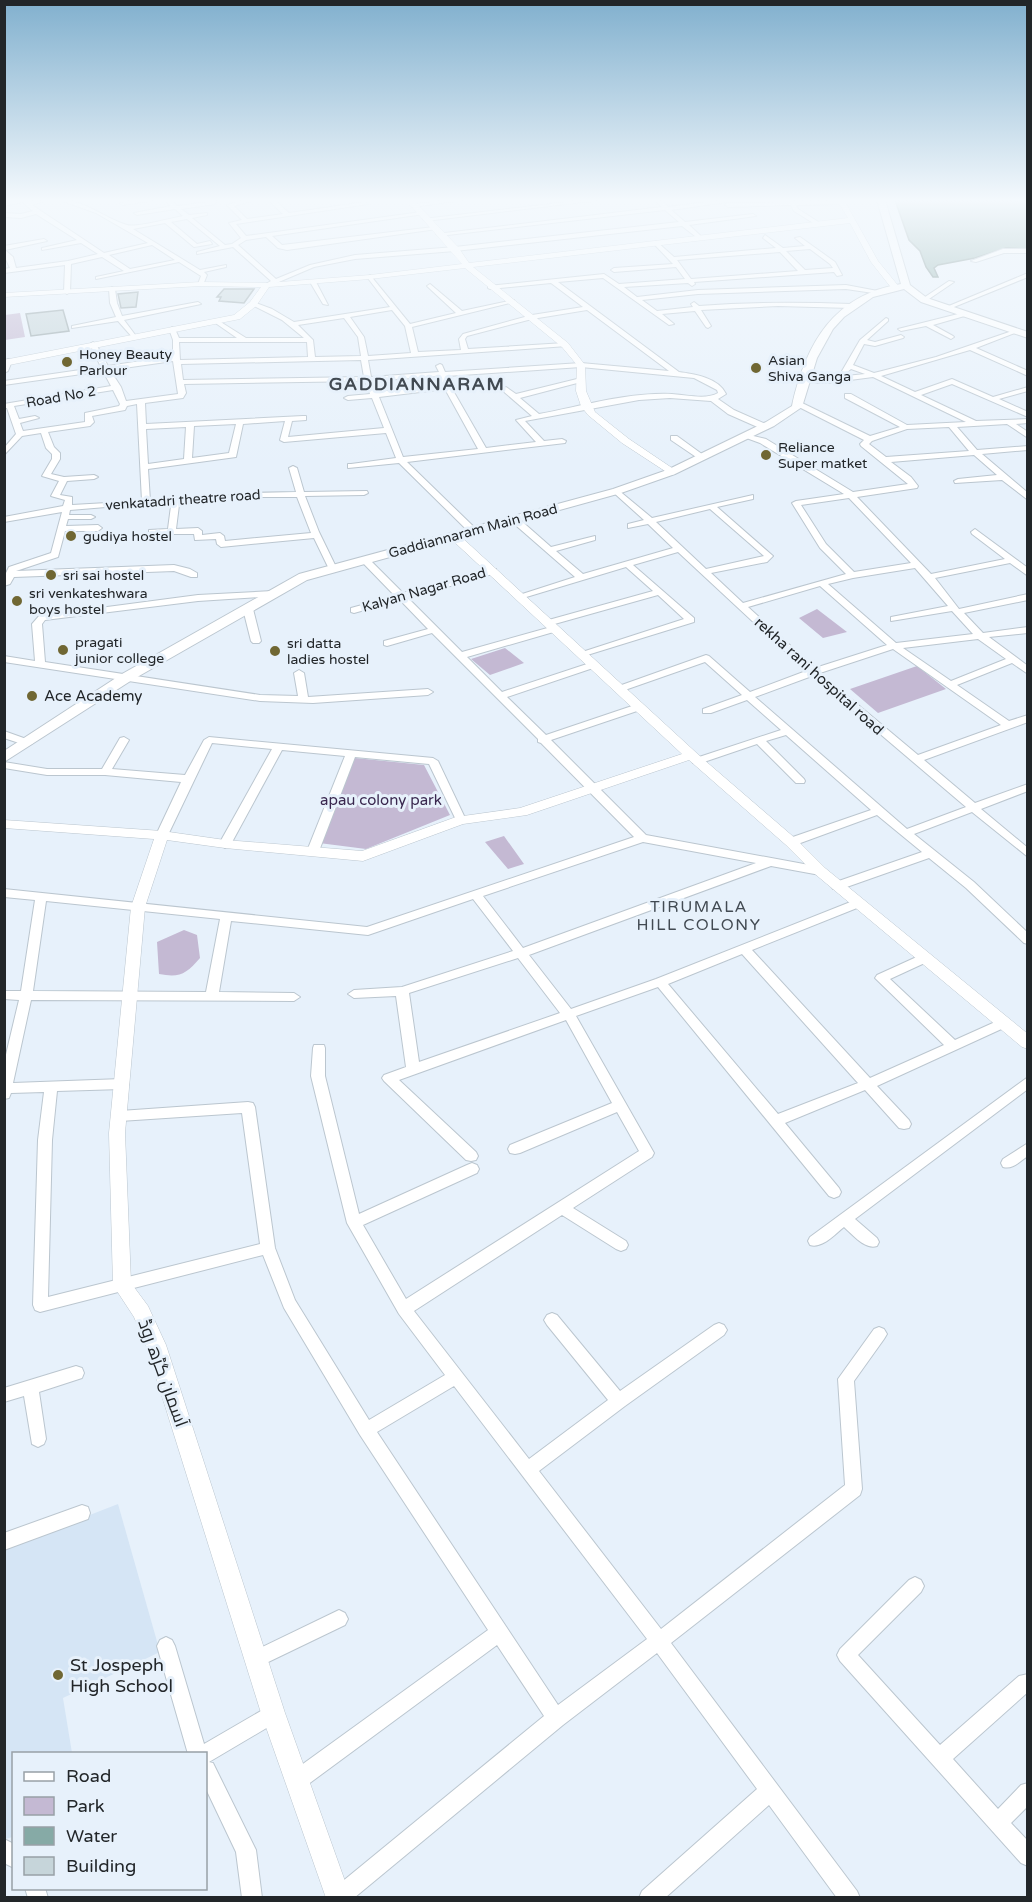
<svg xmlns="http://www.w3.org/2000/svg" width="1032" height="1902" font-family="'Varela Round',Cairo,sans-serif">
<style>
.built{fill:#d5e5f5}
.green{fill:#c4b9d3}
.water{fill:#86aaa6;stroke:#688280;stroke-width:1.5}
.building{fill:#c6d5da;stroke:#97a6aa;stroke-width:1.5}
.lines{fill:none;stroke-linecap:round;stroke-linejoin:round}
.minor-casing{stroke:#bbc6cf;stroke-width:2}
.tertiary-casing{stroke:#bbc6cf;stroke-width:1}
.secondary-casing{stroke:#bbc6cf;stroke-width:2}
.minor{fill:#fff;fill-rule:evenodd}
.tertiary{fill:#fff;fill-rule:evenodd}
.secondary{fill:#fff;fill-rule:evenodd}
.poi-dot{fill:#706733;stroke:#e7f1fb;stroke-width:2}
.labels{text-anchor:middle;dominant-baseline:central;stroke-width:6;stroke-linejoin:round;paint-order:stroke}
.far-poi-label{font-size:14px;fill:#222629;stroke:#e7f1fb;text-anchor:start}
.far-street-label{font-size:14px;fill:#222629;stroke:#e7f1fb}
.street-label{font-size:15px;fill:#222629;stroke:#e7f1fb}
.poi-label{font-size:15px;fill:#222629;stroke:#e7f1fb;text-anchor:start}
.park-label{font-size:15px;fill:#3a284f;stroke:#e7f1fb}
.neighbourhood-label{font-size:16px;letter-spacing:1.5px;fill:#424a52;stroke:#e7f1fb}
.far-district-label{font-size:18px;font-weight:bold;letter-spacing:1.5px;fill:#424a52;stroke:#e7f1fb}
.near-street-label{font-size:18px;fill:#222629;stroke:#e7f1fb}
.near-poi-label{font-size:18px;fill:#222629;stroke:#e7f1fb;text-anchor:start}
</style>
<rect width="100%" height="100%" fill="#e7f1fb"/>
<path class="built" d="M118,1504L160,1652L63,1698L72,1753L14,1754L13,1837L5,1839V1548Z"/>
<path class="green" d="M20,313L25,337L5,340V315Z
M817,609L847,632L823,638L799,618Z
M505,648L524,663L490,675L471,659Z
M917,666L946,689L878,713L850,689Z
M355,758L424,765L450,815L366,849L319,843Z
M504,836L524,864L508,869L485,842Z
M184,930L197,935L200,958C186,974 180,978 159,974L157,942Z"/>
<path class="water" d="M895,200H1027V249L1006,248L975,258L938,265L934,268L938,277H933L926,267L920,251L909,240Z"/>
<path class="building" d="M224,289H254L244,303L219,301L221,297H217Z
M138,292L136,307L121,308L118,294Z
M63,310L69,331L31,336L26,314Z"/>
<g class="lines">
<g class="minor-casing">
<path id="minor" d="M17,200H27L29,202L47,200L32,205L104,253L148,243L96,213L60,200C85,200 104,218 127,225C135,228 172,218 183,216L175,209L137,215L134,213L171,206L164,200H170L177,206L217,201L215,204L181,209L189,215L207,213V215L192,218L225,245L232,244L241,238L229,223L242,220L227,205L245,200H254L234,206L247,219L283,214L268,200H274L289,213L365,202L368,204L236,224L246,236L421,212L424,214L272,236L282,245L434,227L437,229L287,250L278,248L266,237L246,240L238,245L276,279L310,265L355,255L455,247L679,222L665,210L439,236L436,234L662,207L654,200H660L668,207L724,200L727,202L671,210L685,222L753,214L756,216L689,225L702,237L700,240L682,226L455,251L355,259L314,267L267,287L264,285L271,281L233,247L197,254V252L220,246L187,219L171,222L197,244L210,241L212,244L194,247L165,223L133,229L200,270L226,265V267L204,272L207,275L203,285L198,284L201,276L179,262L96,279V277L124,271L102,257L71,264L70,292L67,294L64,292L65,265L4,273V269L10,268L4,255V246L44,239L47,241L5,250L13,257L16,268L68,261L98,254L81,243L42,250V248L77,240L36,214L21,218L4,217V213L21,214L33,211L22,202L4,206V202ZM152,245L175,260L130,269L109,255Z
M138,200H154L123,205L120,203Z
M446,200H462L413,207L410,205Z
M584,200H600L426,221L423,219Z
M788,200H794L795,202L842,200L845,202L842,204L796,205L798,209L820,223L818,226L794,211L791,205L728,207L725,205L728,203L789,202Z
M765,235L783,248L805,246L795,238L800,237L835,262L842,275L837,276L834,272L694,282L695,284L692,286L688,283L624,287L637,297L698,290L846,285L883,292L880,294L846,289L698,294L642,300L657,311L693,307L691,304L694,302L699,306C749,302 800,302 851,304L854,306L851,308L778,306L701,310L711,326L708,328L706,327L695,311L662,314L674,324L669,325L603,278L558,282L679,372C694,374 719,378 726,394L718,399L734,410L768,425V429H762L728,414L711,401L670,398L639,400L525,421L544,441L562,439L566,441L565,443L407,462L475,528V532H469L399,463L348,468V464H351L396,458L386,433L284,442L280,440L285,421L243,424L236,457L148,469L150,501H175L248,493L296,492L289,468L293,466L297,468L304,492L367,491L368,493L364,495L305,496L319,532L337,569L336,571L329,569L314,538L221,547L217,544L216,539L195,540L194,534H149V530L168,529L171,506H118L70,510L69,515H91L95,517L91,519H68L66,526L98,525L102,528L98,531H65L58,557L16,571L174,565L190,569L197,573V577H191L174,571L14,577L10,584L4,586V577L9,567L51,553L62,512L4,522V517L63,506L65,500L51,496L59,481L42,476L52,459V454L46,448L41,433L22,436L4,455V448L16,434L7,408H4V404L111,386L103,371L4,385V381L101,367L90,344L93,342L96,344L108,366L173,356V340L169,329L172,327L175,329L179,338H237L214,322L213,321L216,319L246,338H304L282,320L250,304L253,302L272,309L294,322L390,307L367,277L370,275L410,324L456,313L428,287L427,286L430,284L462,311L514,300V302L412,327L418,352L461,350L459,339L463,334L532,315L583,307L551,283L490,289L488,288V286L604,274L619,284L685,279L676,267L614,272L611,270L614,268L673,264L654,244L656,241L674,257L776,248L763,238ZM810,249L830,264L833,268L805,270L786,251ZM780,252L798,271L691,279L677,260ZM392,310L405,326L411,353L368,356L364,337L350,317ZM587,310L669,371L581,363L445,372L442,365L440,364L436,366L439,372L371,377L368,360L567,346L568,345L565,343L468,349L465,339L467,336L532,319ZM344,318L358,337L361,356L315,357L313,340L298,325ZM179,342H307L308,357L180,360ZM361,360L364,377L183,380L181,364ZM173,361L178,394L126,401L121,387L110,370ZM581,367L694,378L717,390L718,393C706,400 687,395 672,394C629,392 582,406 539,414L520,398L581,382V378L516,394L506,387L502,389L503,391L532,416L516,420L536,442L486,448L451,387L447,376ZM440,376L443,385L377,392L372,381ZM365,381L370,394L348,396L344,398L348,400L372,398L384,428L288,437L292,421L306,420V416H303L146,424L145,403L183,398L186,393L184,384ZM445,389L478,449L403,457L379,397ZM113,390L120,404L119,406L85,413V422L23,431L20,423L39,418L35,416L19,419L14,406ZM137,404L142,501L72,505V497L60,495L67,481L94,479L98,477L94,475L64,477L51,474L60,459V453L54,447L48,432L90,426L94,422L92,416L125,410L127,406ZM236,424L229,453L192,458L194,426ZM186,427L184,459L148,464L146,429ZM248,497H297L311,533L225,541L224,536L220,533L202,535V531L198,528L176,529L179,505Z
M1003,249H1028V253H1004L976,262L971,261Z
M1028,273V277L949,309L944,308Z
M313,280L316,282L328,305L323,304L310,282Z
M949,281L954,282L926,301H922V299Z
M112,287L115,289L117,303L122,316L198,302L201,304L124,320L136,336L133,338L118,321L72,328V326L116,317L110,303L109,289Z
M966,312L969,314L968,315L933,325L953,336L954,337L951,339L926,326L901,331L898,329Z
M886,318L888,319V321L867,340L875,342L901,335L904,337L903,338L875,346L864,344L853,365L874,373L882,371L936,357L1015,330L1020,331L976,348L1028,371V376L970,350L881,376L915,392L952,379L993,397L1028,387V391L999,399L1028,412V417L952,384L921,395L976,421L1028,419V423L1016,424L1028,432V438L1007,424L957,427L977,450L1028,446V450L982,454L1028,493V500L1002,480L955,483L954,481L958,479L997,475L974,455L891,462L911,477L918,486L917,488L857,497L931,574L1005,559L972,534L971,532L975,529L1028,568V576L1010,563L935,578L959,609L1028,594V600L964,613L983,633L1028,627V633L989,637L1028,666V674L1012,663L957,685L1009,721L1028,715V722L924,760L975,803L1028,784V791L981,809L1028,848V857L972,812L914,834L974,882L1028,933V944L1024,943L966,888L929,858L841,889H833L831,886L833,883L922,852L877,815L795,845H787L785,842L787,839L871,810L786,735L766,741L804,779L805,781L804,783H796L757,744L701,763H693L692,761L693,759L781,730L747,700L711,713H703V709L742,695L705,662L622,691H616V687L706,655L709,656L750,692L806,671L678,552L633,565L694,618V622L584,656L581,657L576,654L684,619L658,595L551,625H545V621L653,591L626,567L523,598L520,599L516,596L575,577L512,522V518H518L551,547L595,536V540L556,551L583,574L673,548L648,524L628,528V524L644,520L614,493L613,491L617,489L652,518L753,495V499L717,507L773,556L767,562L711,573L743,603L846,574L820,548L792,503L796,501L844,494L760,443L741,436L745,434L766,439L853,492L908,484L861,446L860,444L864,440L793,404L800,402L870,436L900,427L845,398V394H851L907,425L966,422L873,377L827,383L799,382V378H827L865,374L851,369L846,373L842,371L860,340ZM949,427L969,451L886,457L869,444L872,441L907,429ZM849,498L911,563L854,572L826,544L801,505ZM710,509L764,556L706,569L656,522ZM915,568L948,606L891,617V621L952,611L973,634L896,643L828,584L853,578ZM820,586L887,645L815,668L748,607ZM978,639L1006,659L951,681L903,648ZM893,649L1001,725L918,755L820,673ZM812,676L966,807L907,829L755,697Z
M8,359L12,361L8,371L4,373V361Z
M671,436H677L706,457L699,459L671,440Z
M365,557L368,558L403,593L490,569H496V573L408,598L462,652L551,627H557V631L467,657L502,692L590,663H596V667L507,697L546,735L635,705H643V709L551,740L646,835L820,867L826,871L820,875L771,866L529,955L571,1009L656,979L858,899L862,900L864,903L862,906L752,950L870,1078L944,1045L875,978L877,975L921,955L925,954L931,958L929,961L890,979L955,1040L1004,1018L1008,1020L1010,1023L1008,1026L877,1086L909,1120L911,1124L909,1128L904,1129L899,1128L865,1090L785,1123L839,1188L841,1192L839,1196L834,1198L829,1196L658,987L576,1016L654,1153L652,1157L573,1208L626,1241L628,1245L626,1249L621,1251L616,1249L562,1215L414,1311L529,1459L608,1400L547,1325L544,1320L547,1315L552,1313L557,1315L620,1391L714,1325L719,1323L724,1325L727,1330L724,1335L625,1406L539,1471L661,1629L845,1485L838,1379L874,1329L879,1327L884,1329L887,1334L884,1339L854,1381L862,1489L860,1495L671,1643L857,1891L860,1898H837L769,1805L665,1898H639L642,1891L757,1789L657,1653L563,1725L354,1898H329L332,1890L544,1716L497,1645L303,1788L296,1791L289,1788L286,1781L289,1774L488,1630L360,1435L284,1308L263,1255L40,1312L35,1310L33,1305L38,1140L44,1092L11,1093L9,1098L4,1099V1063L19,1000L4,999V991H21L35,900L4,897V889L367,927L634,837L541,743L538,742V739L432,633L387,646L384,645V641L428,629L400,600L354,613L351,612V608L395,596L362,562V558ZM643,842L756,863L523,948L483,896ZM473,899L513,951L402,987L354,990L348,994L354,998L396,996L406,1067L384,1075L382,1078L384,1081L466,1160L471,1161L476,1160L478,1156L476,1152L399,1080L566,1020L612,1103L510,1145L508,1149L510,1153L515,1154L520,1153L617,1112L639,1151L406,1299L363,1225L477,1173L479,1169L477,1165L472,1163L467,1165L359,1214L325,1076V1048L324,1045H314L313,1048L311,1076L347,1223L399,1314L445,1375L369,1420L295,1300L275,1248L255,1107L253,1103L248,1102L120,1111L115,1112L113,1116L115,1120L120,1121L242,1113L260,1244L48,1297L52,1140L57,1091L122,1089L127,1088L129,1084L127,1080L122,1079L13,1083L31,1000L294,1001L300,997L294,993L219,992L231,921L368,935ZM46,901L220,919L206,992L33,991ZM742,954L858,1083L778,1114L668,984ZM518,958L560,1013L419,1062L409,993ZM454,1386L647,1639L558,1705L377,1432Z
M273,591L276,592V596L198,601L45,620L42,624L45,662L260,695L298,696L294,673L299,670L304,673L308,697L428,689L433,692L428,695L313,703L260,701L4,662V656L35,661L32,624L39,616L198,595Z
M248,606L253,609L261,641L259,643H253L251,641L243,609Z
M4,731L32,741L33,743L28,746L4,738Z
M124,737L129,740L112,769L185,775L204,740L209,737L433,758L438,761L466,820L461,823L457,822L429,764L355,757L319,851L317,854H309L307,851L345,756L282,750L231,844L225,848L219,844L272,749L212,743L168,835L162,839L156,835L181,782L105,775H47L4,768V762L47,769H102L120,738Z
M1028,1077V1089L855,1219L877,1238L879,1242L877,1246C865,1250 853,1235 844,1227C835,1234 822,1249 810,1245L808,1241L810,1237Z
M1028,1143V1156C1020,1161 1013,1170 1003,1167L1001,1163L1003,1159Z
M76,1366L82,1368L84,1373L82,1378L39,1392L46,1439L44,1444L38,1447L32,1444L24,1396L4,1402V1388Z
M82,1505L88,1507L90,1513L88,1519L4,1550V1533Z
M915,1577L921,1580L924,1586L921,1592L858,1655L940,1745L1019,1676L1028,1674V1692L953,1759L998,1809L1021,1785L1028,1783V1806L1011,1823L1028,1841V1866L1021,1863L840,1661L837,1655L840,1649L909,1580Z
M339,1610L345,1613L348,1619L345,1625L262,1665L256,1668L250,1665L247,1659L250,1653Z
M166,1637L172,1640L175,1646L204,1744L273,1704L280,1706L282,1713L280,1720L209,1762L213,1763L256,1850L262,1898H242L236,1852L206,1789V1754H188L157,1646L160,1640Z
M4,1839L14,1844V1868L4,1863Z
M25,1888H45L48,1898H28Z"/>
</g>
<g class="tertiary-casing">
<path id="tertiary" d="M406,200H413L458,247L469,263L848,218L837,200H844L878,261L900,288L893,290L871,262L850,223L473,267L568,343L585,365L586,391L595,412L629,439L675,470V474L671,475L622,443L588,415L581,406L576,391L577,365L562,347L465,268L370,279L269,287L256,306L240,319L4,366V360L234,315L250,302L261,287L201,286L4,297V293L201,282L267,283L370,275L462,264Z
M454,533L458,534L702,758L796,839L825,868L1028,1034V1049L1022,1047L815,874L786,845L689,760L527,815L463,824L363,861L225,848L167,840L145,907L125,1133L131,1283L148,1306L166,1345L285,1713L351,1898H326L261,1713L146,1345L134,1317L113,1285L109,1133L131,907L154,839L4,828V820L162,831L225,840L362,851L456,817L520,808L682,754L450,538L449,536Z"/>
</g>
<g class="secondary-casing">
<path id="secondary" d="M877,200H885L910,285L927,298L1028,332V338L921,302L904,289L873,297L844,317L833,329L817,358L802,407L774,426L675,474L621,493L307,580L132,680L4,762V751L122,674L299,574L613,489L667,470L766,422L792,406C806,343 834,295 901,284Z"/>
</g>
<use href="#minor" class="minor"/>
<use href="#tertiary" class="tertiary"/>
<use href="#secondary" class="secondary"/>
</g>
<linearGradient id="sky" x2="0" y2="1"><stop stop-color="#81b0ce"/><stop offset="0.43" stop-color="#f4f9fd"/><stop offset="1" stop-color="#f4f9fd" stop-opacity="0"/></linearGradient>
<rect width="1032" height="466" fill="url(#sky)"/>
<g class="poi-dot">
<circle cx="67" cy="362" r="6"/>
<circle cx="756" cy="368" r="6"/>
<circle cx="766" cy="455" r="6"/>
<circle cx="71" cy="536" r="6"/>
<circle cx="51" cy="575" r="6"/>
<circle cx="17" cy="601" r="6"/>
<circle cx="63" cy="650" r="6"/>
<circle cx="275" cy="651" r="6"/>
<circle cx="32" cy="696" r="6"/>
<circle cx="58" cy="1675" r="6"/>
</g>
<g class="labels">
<g class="far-poi-label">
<text x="79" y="354">Honey Beauty<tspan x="79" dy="16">Parlour</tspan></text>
<text x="768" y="360">Asian<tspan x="768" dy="16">Shiva Ganga</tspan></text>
<text x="778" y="447">Reliance<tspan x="778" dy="16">Super matket</tspan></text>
<text x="83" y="536">gudiya hostel</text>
<text x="63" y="575">sri sai hostel</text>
<text x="29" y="593">sri venkateshwara<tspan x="29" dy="16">boys hostel</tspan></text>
<text x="75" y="642">pragati<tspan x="75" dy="16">junior college</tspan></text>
<text x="287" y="643">sri datta<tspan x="287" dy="16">ladies hostel</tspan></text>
</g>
<g class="far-street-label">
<text transform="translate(61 397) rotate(-10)">Road No 2</text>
<text transform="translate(183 500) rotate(-4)">venkatadri theatre road</text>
<text transform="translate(473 531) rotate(-15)">Gaddiannaram Main Road</text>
<text transform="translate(424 590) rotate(-16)">Kalyan Nagar Road</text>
</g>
<g class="street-label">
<text transform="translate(819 676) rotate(42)">rekha rani hospital road</text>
</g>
<g class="poi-label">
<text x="44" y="696">Ace Academy</text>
</g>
<g class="park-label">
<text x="381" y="800">apau colony park</text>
</g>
<g class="neighbourhood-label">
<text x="699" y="907">TIRUMALA<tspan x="699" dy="18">HILL COLONY</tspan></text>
</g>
<g class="far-district-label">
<text x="417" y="384">GADDIANNARAM</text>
</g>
<g class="near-street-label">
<text transform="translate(163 1373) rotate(70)">آسمان گڑھ روڈ</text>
</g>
<g class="near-poi-label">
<text x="70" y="1665">St Jospeph<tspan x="70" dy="21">High School</tspan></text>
</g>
</g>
<rect width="1032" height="1902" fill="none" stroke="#222629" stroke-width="12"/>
<rect x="12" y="1752" width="195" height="138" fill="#e7f1fb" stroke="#98a0a7" stroke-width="1.5"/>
<rect x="24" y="1772" width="30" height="9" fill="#ffffff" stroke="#98a0a7" stroke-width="1.5"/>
<text x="66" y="1782" font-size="18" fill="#222629">Road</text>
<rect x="24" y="1797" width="30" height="18" fill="#c4b9d3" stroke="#98a0a7" stroke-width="1.5"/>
<text x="66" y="1812" font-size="18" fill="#222629">Park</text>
<rect x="24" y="1827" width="30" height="18" fill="#86aaa6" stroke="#98a0a7" stroke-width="1.5"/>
<text x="66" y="1842" font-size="18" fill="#222629">Water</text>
<rect x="24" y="1857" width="30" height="18" fill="#c6d5da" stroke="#98a0a7" stroke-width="1.5"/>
<text x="66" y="1872" font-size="18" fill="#222629">Building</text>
</svg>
